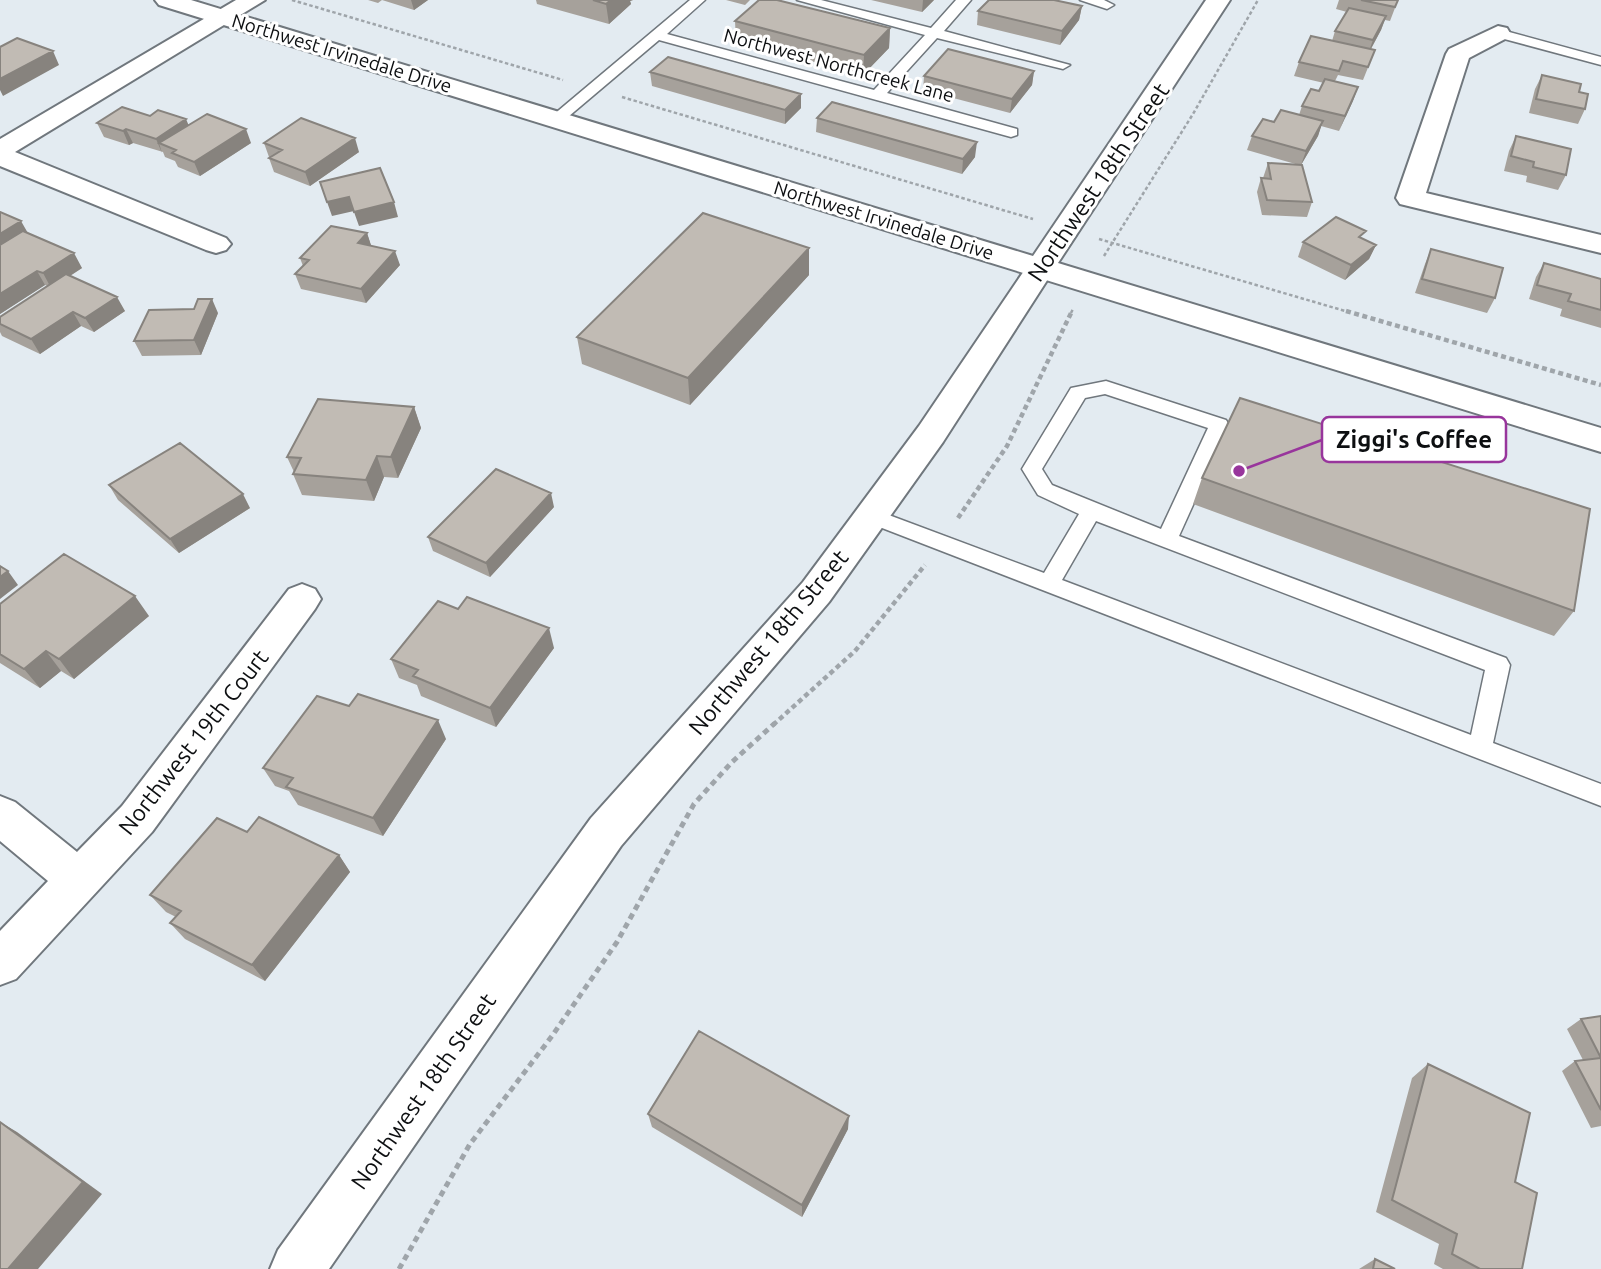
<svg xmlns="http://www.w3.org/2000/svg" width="1601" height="1269" font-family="Ubuntu,sans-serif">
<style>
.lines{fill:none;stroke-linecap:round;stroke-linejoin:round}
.service-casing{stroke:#70777d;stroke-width:3}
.minor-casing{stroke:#70777d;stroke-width:4}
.tertiary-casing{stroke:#70777d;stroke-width:4}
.secondary-casing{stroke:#70777d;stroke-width:4}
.path-far2{stroke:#9fa5aa;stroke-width:2.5;stroke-dasharray:3.5 2.5;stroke-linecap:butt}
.path-far1{stroke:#9fa5aa;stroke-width:4.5;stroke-dasharray:5 3.5;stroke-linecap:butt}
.path{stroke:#9fa5aa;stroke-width:5;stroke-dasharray:6 4.5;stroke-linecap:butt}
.service{fill:#fff;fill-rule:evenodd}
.minor{fill:#fff;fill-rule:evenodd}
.tertiary{fill:#fff;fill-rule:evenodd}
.secondary{fill:#fff;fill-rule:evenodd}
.wall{fill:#a6a19b}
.shaded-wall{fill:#87837e}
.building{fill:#c1bbb4;stroke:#87837e;stroke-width:2}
.labels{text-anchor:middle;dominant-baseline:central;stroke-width:6;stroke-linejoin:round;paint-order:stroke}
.far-street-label{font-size:19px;fill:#0d0f11;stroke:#fff}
.street-label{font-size:23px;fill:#0d0f11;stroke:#fff}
.leader{fill:none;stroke:#98359c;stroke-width:2.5}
.callout-dot{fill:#98359c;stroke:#fff;stroke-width:2.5}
.callout{fill:#fff;stroke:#98359c;stroke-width:2.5}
.callout-label{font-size:24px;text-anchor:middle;font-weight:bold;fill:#0d0f11}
</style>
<rect width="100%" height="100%" fill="#e3ebf1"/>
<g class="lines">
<g class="service-casing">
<path id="service" d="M690,0H705L667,34L874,90L925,35L797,0H821L931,28L956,0H971L944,31L1070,65L1063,69L937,38L887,93L1017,129V135L1011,137L659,40L562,122H552V116Z
M1080,0H1104L1114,5L1107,9Z
M1498,29L1601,57V65L1493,36V30Z
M1106,381L1226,420L1229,425L1179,536L1506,658L1510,665L1493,743L1601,784V806L864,521L860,516L864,511H878L1044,573L1079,514L1038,495L1022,469L1071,388ZM1105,394L1208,428L1161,529L1052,485L1042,469L1085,398ZM1096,521L1485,670L1471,735L1062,580Z"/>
</g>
<g class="minor-casing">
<path id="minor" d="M236,0H265L15,152L226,238L231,244L226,250L216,253L206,250L0,166V139Z
M1498,26L1507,28L1510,33L1507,38L1469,58L1426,193L1601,235V253L1400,204L1396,198L1446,54L1449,49Z
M302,584L315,589L321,599L315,609L152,832L16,979L0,985V931L48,881L0,841V796L15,802L77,852L122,806L289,589Z"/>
</g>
<g class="tertiary-casing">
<path id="tertiary" d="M1040,259L1050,262L1055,268L943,442L829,602L621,846L329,1269H270L278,1250L591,818L803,582L919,426L1030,262Z"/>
</g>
<g class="secondary-casing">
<path id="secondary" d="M155,0H191L1033,256L1206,0H1230L1058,263L1601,428V452L159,5Z"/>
</g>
<path class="path-far2" d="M292,0L563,80
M622,97L1033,219
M1099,239L1352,313
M1104,256L1193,114L1258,0
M1071,313L1073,309"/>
<path class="path-far1" d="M1346,311L1601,385
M958,518L1007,446L1072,311
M773,725L855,651L925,565"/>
<path class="path" d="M399,1269L470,1144L552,1036L617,942L694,804L732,762L775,723"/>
<use href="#service" class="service"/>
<use href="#minor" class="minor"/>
<use href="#tertiary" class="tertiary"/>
<use href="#secondary" class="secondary"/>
</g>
<path class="wall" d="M368,0H428L414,10L382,0L378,3Z
M536,0H633L630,1L631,4L609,24L537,4Z
M726,0H750L745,5Z
M871,0H934L922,12Z
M1339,0H1398L1390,21L1385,20L1381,30L1371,49L1375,50L1363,80L1338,75L1335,81L1358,87L1339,131L1321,126L1318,136L1301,165L1312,202L1307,217L1262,215L1257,192L1261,178H1263L1268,163L1299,165L1247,150L1252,136L1274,122L1299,115L1302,106L1319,91L1324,83L1294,76L1299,62L1332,41L1335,31L1347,12L1336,9Z
M1082,6L1079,20L1060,45L977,25L978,11Z
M735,21L890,28L889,48L863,75L736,41Z
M1034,71L1032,85L1010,113L923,90L924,76Z
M650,72L801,108L785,124L652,86Z
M1542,75L1585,109L1578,124L1529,113L1535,89Z
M150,116L188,125L251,143L200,176L178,167L175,161L165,157L163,152L133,143L129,145L104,137L97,123Z
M817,118L975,157L962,174L816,132Z
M1516,136L1566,175L1558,190L1526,182L1527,176L1504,171L1509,151Z
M264,143L359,152L310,186L274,172L269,158L270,157H269Z
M0,212L28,233L82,268L70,276L125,311L94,332L81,326L40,354L2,336L0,332V317L48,286L45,285L0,314Z
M367,233L371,246L400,265L366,303L301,289L295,274L303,266L300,258Z
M1363,239L1376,245L1369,259L1345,280L1298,257L1303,242Z
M809,248V275L690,405L582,364L577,337Z
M1431,249L1495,298L1487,313L1415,293L1425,264Z
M1544,263L1601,279V328L1560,316L1562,309L1529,299L1536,277Z
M218,313L201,355L142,356L134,341Z
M414,407L421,428L398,478L384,477L374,501L302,495L293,474L294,472L287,457Z
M1202,478L1574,611L1554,636L1193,504Z
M109,485L250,508L179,553L118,500Z
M554,507L490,577L433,551L428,537Z
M0,604L149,616L74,679L61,671L40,688L0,663Z
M458,609L554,648L496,727L421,696L417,685L399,678L391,659Z
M446,739L383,836L298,805L289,791L275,786L263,768Z
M247,832L339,855L350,872L265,981L185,939L170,923L176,917L166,912L150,895Z
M1601,1016V1126L1591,1128L1562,1071L1575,1061L1583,1060L1567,1029L1581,1019Z
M1428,1064L1515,1182L1522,1269H1443L1434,1264L1439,1244L1376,1212L1412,1078Z
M648,1114L848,1129L802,1217L652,1127Z
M1375,1259L1395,1269H1359Z"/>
<path class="shaded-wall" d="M411,0H428L414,10Z
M611,0H633L630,1L631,4L609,24L606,4Z
M923,0H934L922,12Z
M1082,6L1079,20L1060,45L1062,31Z
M1386,16L1381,30L1368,54L1373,40Z
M890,28L889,48L863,75L864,55Z
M53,51L59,65L3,96L0,90V79Z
M1034,71L1032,85L1010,113L1012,99Z
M1358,87L1353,101L1339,131L1345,116Z
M801,94V108L785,124V110Z
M186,119L192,133L159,143L162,153L156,139Z
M1323,121L1318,136L1301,165L1306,151Z
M126,129L133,143L129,145L123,131Z
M246,129L251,143L200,176L194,162Z
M355,138L359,152L310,186L305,172Z
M977,142L975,157L962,174L963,159Z
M349,197L354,211L332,216L327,202Z
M394,202L398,217L359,226L354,212Z
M21,221L29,235L0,253V234Z
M367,233L372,248L358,243Z
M1376,245L1369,259L1345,280L1351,265Z
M809,248V275L690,405L688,378Z
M395,251L400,265L366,303L361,289Z
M74,253L82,268L51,288L43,273Z
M37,271L45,285L0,314V294Z
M117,297L125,311L94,332L85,318Z
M212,299L218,313L201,355L194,340Z
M73,312L81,326L40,354L31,339Z
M414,407L421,428L398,478L391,457Z
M377,456L384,477L374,501L366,480Z
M551,493L554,507L490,577L486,563Z
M243,494L250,508L179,553L170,539Z
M8,571L18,585L0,599V577Z
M135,596L149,616L74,679L59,659Z
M549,628L554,648L496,727L490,708Z
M46,651L61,671L40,688L24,669Z
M438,720L446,739L383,836L373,818Z
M339,855L350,872L265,981L252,965Z
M849,1116L848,1129L802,1217V1205Z
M0,1122L17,1132L102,1194L38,1269H8Z"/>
<path class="building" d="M593,0H611L606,4Z
M759,0H777L890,28L864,55L735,21Z
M989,0H1054L1082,6L1062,31L978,11Z
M1361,0H1398L1395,7Z
M1349,8L1386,16L1373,40L1335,31Z
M1311,36L1375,50L1368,67L1343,61L1339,71L1299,62Z
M17,38L53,51L0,79V47Z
M948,49L1034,71L1012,99L924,76Z
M668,57L801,94L785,110L650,72Z
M1542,75L1581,84L1579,92L1588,94L1585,109L1536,99Z
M1325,79L1358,87L1345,116L1302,106L1311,89L1319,91Z
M832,102L977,142L963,159L817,118Z
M122,107L150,116L158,110L186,119L156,139L126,129L123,131L97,123Z
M1281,110L1323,121L1306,151L1252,136L1263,119L1274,122Z
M207,114L246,129L194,162L172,153L176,150L159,143Z
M301,118L355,138L305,172L269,158L282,150L264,143Z
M1516,136L1571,149L1566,175L1533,167L1534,162L1511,156Z
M1268,163L1302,165L1312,202L1267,200L1261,178L1271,179Z
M380,168L394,202L354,212L349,197L327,202L320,182Z
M0,212L21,221L0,234Z
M703,213L809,248L688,378L577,337Z
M1336,217L1366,231L1359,237L1376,245L1351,265L1303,242Z
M331,226L367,233L358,243L395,251L361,289L295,274L309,260L300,258Z
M23,231L74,253L43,273L37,271L0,294V245Z
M1431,249L1503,268L1495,298L1422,279Z
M1544,263L1601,279V310L1568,301L1571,294L1537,285Z
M66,274L117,297L85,318L73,312L31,339L0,324V317Z
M198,299H212L194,340L134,341L149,310L194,309Z
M1240,398L1590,509L1574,611L1202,478Z
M318,399L414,407L391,457L377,456L366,480L293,474L301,458L287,457Z
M180,443L243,494L170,539L109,485Z
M496,469L551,493L486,563L428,537Z
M64,554L135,596L59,659L46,651L24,669L0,654V604Z
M0,566L8,571L0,577Z
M467,597L549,628L490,708L413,676L418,670L391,659L438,601L458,609Z
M358,694L438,720L373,818L286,787L293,778L263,768L317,696L349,706Z
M259,817L339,855L252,965L170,923L181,911L150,895L217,818L247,832Z
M1601,1016V1110L1575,1061L1601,1058L1581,1019Z
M699,1031L849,1116L802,1205L648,1114Z
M1428,1064L1530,1113L1515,1182L1537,1193L1522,1269H1480L1452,1254L1457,1234L1392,1200Z
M0,1122L83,1182L8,1269H0Z
M1375,1259L1395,1269H1373Z"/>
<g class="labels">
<g class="far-street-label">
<text transform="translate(342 53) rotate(17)">Northwest Irvinedale Drive</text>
<text transform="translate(839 65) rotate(15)">Northwest Northcreek Lane</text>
<text transform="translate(884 220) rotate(17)">Northwest Irvinedale Drive</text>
</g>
<g class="street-label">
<text transform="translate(1098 182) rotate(-56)">Northwest 18th Street</text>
<text transform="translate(768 642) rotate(-50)">Northwest 18th Street</text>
<text transform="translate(193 742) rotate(-52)">Northwest 19th Court</text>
<text transform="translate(423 1091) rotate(-55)">Northwest 18th Street</text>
</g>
</g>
<path class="leader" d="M1239 471L1322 440"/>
<circle class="callout-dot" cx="1239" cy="471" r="7"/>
<rect class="callout" x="1322" y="417" width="184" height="45" rx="7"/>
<g class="callout-label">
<text x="1414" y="448">Ziggi's Coffee</text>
</g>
</svg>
